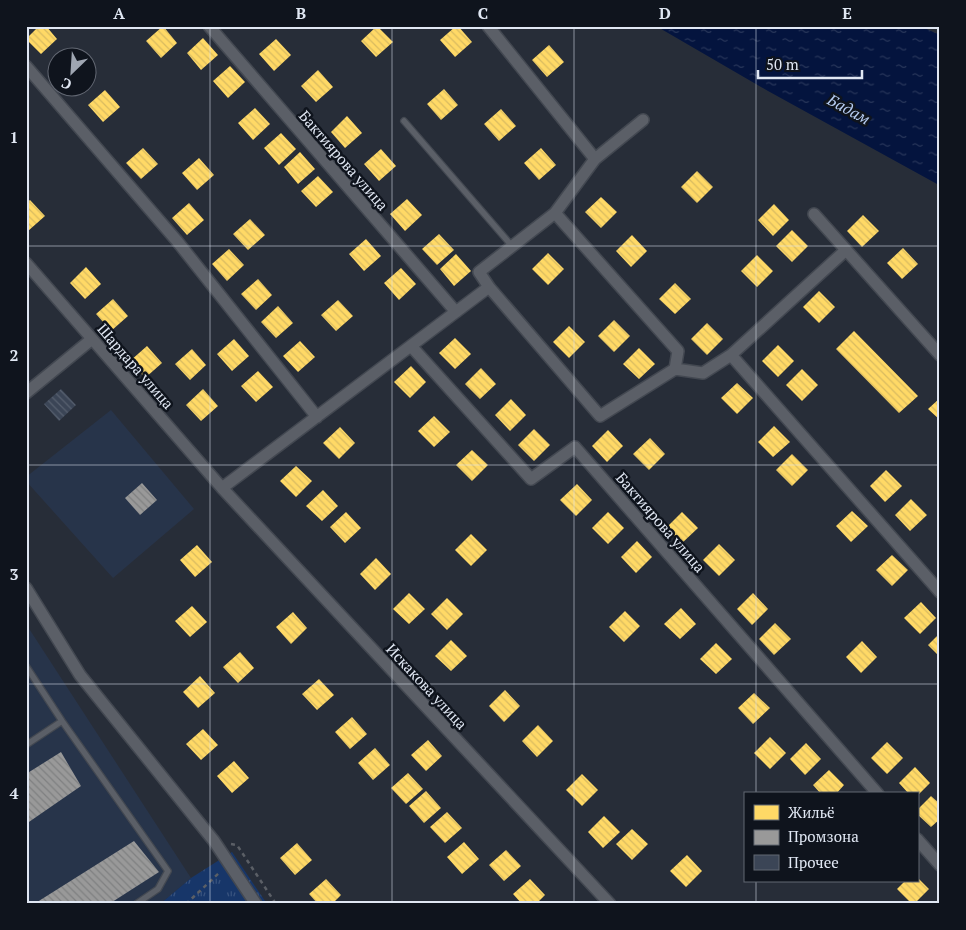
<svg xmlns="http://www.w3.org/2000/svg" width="966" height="930" font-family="'PT Serif',serif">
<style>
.built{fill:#27344a}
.grass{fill:url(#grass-tufts)}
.water{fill:url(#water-ripples)}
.homes{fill:url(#homes-back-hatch)}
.industry{fill:url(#industry-back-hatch)}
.building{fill:url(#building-back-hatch)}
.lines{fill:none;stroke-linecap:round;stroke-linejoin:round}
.service-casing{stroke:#434851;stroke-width:8}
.minor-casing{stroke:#434851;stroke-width:14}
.path{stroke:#5b5f66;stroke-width:2.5;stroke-dasharray:4 4;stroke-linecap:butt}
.service{stroke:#5b5f67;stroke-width:5.5}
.minor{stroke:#5b5f67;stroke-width:11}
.grid{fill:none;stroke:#e0e7f3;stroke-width:1;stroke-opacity:0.55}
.labels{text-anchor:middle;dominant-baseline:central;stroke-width:5;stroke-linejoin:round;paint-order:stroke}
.street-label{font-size:15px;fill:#e0e7f3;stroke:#0f141d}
.water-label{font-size:16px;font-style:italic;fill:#b7cdf2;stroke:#0f141d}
.neatline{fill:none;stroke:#e0e7f3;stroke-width:2}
.grid-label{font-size:16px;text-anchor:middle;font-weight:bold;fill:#e0e7f3}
</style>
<defs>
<pattern id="grass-tufts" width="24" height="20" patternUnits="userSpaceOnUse" patternTransform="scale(1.25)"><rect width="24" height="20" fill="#173669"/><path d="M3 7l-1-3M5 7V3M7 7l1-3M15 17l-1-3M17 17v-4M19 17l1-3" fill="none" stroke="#38537f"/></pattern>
<pattern id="water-ripples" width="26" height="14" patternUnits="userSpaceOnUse" patternTransform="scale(1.25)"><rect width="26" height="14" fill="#04143e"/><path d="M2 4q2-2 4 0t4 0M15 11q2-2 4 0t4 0" fill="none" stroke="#28365a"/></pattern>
<pattern id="homes-back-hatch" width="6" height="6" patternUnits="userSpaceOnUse" patternTransform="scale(1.25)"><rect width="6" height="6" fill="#ffd966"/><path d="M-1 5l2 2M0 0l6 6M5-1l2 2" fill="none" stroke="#d9bb60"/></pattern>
<pattern id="industry-back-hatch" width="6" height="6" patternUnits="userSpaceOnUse" patternTransform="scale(1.25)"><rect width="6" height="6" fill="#999"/><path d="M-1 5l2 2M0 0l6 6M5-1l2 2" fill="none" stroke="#7f8081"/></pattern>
<pattern id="building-back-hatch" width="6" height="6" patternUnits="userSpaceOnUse" patternTransform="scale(1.25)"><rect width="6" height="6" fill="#3b4556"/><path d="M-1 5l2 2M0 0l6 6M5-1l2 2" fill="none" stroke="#57606f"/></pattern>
</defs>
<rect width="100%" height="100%" fill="#272d38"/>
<path class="built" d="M111,410L194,509L113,578L26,481V477Z
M26,624L191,878L160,904H26Z"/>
<path class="grass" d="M232,852L267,904H160L191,878Z"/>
<path class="water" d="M656,26H920L940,35V188L937,184L768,91Z"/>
<path class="homes" d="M39,26H46L57,39L41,54L26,39Z
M163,26L177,43L161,58L146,41Z
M377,26L393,42L376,57L361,41Z
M456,26H458L472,42L455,57L440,40Z
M203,38L218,55L201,70L187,53Z
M276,39L291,55L274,71L259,54Z
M549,45L564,62L547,77L532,60Z
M230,66L245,82L228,98L213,81Z
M318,70L333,87L316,102L301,86Z
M444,89L458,105L441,120L427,104Z
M105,90L120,107L103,122L88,105Z
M255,108L270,124L253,140L238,123Z
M501,109L516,126L499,141L484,124Z
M347,116L362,133L345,148L331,132Z
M281,133L296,149L279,165L264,148Z
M143,148L158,164L141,179L126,163Z
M541,148L556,165L539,180L524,163Z
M381,149L396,166L379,181L364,164Z
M300,152L315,169L298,184L284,167Z
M199,158L214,175L197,190L182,173Z
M697,171L713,187L697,203L681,187Z
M318,176L333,192L316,207L301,191Z
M601,197L617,212L601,228L585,212Z
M407,199L422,215L405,231L390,214Z
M30,200L45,216L28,231L26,229V203Z
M189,203L204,220L187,235L172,218Z
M774,204L789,220L773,236L758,220Z
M863,215L879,231L862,247L847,231Z
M250,219L265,235L248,250L233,234Z
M792,230L808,246L792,262L776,246Z
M439,234L454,250L437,265L422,249Z
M632,235L647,251L631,267L616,251Z
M366,239L381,256L364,271L349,254Z
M903,248L918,264L902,279L887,263Z
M229,249L244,265L227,281L212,264Z
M548,253L564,269L548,285L532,269Z
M456,254L471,271L454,286L440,269Z
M757,255L773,271L757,287L741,271Z
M86,267L101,284L85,299L70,283Z
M401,268L416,284L399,300L384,283Z
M258,279L272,295L256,310L241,294Z
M675,283L691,299L675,314L659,299Z
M819,291L835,307L819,323L803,307Z
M113,299L128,316L111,331L96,314Z
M338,300L353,316L336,331L321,315Z
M278,306L293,323L276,338L261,322Z
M614,320L630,336L614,352L598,336Z
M707,323L723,339L707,355L691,339Z
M569,326L585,342L569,358L553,342Z
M854,331L918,396L899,413L836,349Z
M455,338L471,354L455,369L439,353Z
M234,339L249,356L232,371L217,354Z
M300,341L315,357L298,372L283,356Z
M778,345L794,361L778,377L762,361Z
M147,346L162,363L145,378L130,361Z
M639,348L655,364L639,379L623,364Z
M192,349L206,365L190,380L175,364Z
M411,366L426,382L410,398L394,382Z
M481,368L496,384L480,399L465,384Z
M802,369L818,385L802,401L786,385Z
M258,371L273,387L256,402L241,386Z
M737,383L753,398L737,414L721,398Z
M203,389L218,406L201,421L186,405Z
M940,398V420L928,409Z
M511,399L526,415L510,431L495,415Z
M434,416L450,432L434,447L418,431Z
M774,426L790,442L773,457L758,442Z
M340,427L355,443L339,459L323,443Z
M534,429L550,445L534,461L518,445Z
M608,430L623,446L607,462L592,446Z
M650,438L665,454L649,470L633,454Z
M472,450L488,465L472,481L456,465Z
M792,454L808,470L792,486L776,470Z
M296,466L312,481L296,497L280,481Z
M886,470L902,486L885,502L870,486Z
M577,484L592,500L576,516L560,500Z
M323,490L338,506L322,521L306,506Z
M911,499L927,515L910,531L895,515Z
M852,511L868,526L851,542L836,526Z
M346,512L361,528L345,543L330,527Z
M608,512L624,528L608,544L592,528Z
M682,512L698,528L681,544L666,528Z
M471,534L487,550L471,566L455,550Z
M637,541L652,557L636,573L621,557Z
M719,544L735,560L719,576L703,560Z
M197,545L212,562L195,577L180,560Z
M892,555L908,570L892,586L876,570Z
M376,558L391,574L375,590L360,574Z
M409,593L425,609L409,624L393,609Z
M753,593L768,609L752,625L737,609Z
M447,598L463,614L447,630L431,614Z
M921,602L936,618L920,634L904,618Z
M192,606L207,622L190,637L175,621Z
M681,608L696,624L680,639L664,624Z
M625,611L640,626L624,642L609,627Z
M293,612L307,628L291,644L276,627Z
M775,623L791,639L774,655L759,639Z
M940,633V657L928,645Z
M451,640L467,656L451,671L435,656Z
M862,641L877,657L861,673L846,657Z
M716,643L732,659L716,674L700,659Z
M240,652L254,668L238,683L223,667Z
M200,676L215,693L198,708L183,692Z
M319,679L334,695L317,710L302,694Z
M505,690L520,706L504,722L489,706Z
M754,693L770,708L753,724L738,708Z
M352,717L367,734L350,749L335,732Z
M538,725L553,741L537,757L522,741Z
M203,729L218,745L201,760L186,744Z
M770,737L786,753L770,769L754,753Z
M428,740L442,756L426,771L411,755Z
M887,742L903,758L887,774L871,758Z
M806,743L821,759L805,775L790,759Z
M375,748L390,765L373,780L358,763Z
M234,761L249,778L232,793L217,776Z
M915,767L930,783L917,796V794H909L899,783Z
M829,770L844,785L836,794H821L813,785Z
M408,773L423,789L406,804L391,788Z
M582,774L598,790L582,806L566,790Z
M426,791L441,808L424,823L409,806Z
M931,796L940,804V819L931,827L917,814V810Z
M447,812L462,828L445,843L430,827Z
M604,816L620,832L603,848L588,832Z
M632,829L648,844L632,860L616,844Z
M464,842L479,859L462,874L447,857Z
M297,843L312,860L295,875L280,858Z
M506,850L521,866L504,881L489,865Z
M687,855L702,871L686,887L670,871Z
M917,877L929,889L914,904H912L897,889L905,881H917Z
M326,879L341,895L332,904H318L309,894Z
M530,879L545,895L536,904H522L513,894Z"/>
<path class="industry" d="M142,483L157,500L140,515L125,498Z
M61,752L81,786L26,824V774Z
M134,841L159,872L109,904H34Z"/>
<path class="building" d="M61,389L76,405L59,421L44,404Z"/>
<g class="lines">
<g class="service-casing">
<path id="service" d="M404,121L512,246
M26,666L62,721L168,871L158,889L136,904
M26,745L62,721"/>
</g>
<g class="minor-casing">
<path id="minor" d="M209,26L456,312
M488,26L595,159
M26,66L177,241L317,417
M555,213L678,351L675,369
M814,214L940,355
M26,263L222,488L610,904
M489,287L600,416L675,369L703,373L731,355L846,250
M411,346L531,479L575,447L878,794
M731,355L940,592
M26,393L92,339
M222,488L489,287L479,272L555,213L595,159L643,120
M26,588L80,675L214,841L256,904
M917,839L940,865"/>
</g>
<path class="path" d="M231,844L237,845L276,904
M186,904L220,872"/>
<use href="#service" class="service"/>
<use href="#minor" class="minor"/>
</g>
<path class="grid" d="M210,26V904M392,26V904M574,26V904M756,26V794M26,246H940M26,465H940M26,684H940M756,881V904"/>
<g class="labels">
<g class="street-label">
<text transform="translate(344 160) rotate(49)">Бактиярова улица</text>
<text transform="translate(136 366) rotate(49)">Шардара улица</text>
<text transform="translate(661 522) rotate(49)">Бактиярова улица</text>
<text transform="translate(427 686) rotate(47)">Искакова улица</text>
</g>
<g class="water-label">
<text transform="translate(849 109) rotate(29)">Бадам</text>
</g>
</g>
<rect width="966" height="930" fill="none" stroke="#0f141d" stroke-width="55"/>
<rect x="744" y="792" width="175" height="90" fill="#0f141d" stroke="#636873"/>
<rect x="754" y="805" width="25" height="15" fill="#ffd966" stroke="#636873"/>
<text x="788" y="818" font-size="15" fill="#e0e7f3">Жильё</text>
<rect x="754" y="830" width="25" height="15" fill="#999999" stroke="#636873"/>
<text x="788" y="842" font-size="15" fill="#e0e7f3">Промзона</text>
<rect x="754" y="855" width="25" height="15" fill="#3b4556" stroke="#636873"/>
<text x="788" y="868" font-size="15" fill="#e0e7f3">Прочее</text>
<g transform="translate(72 72) rotate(205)"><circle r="24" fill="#0f141d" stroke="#636873"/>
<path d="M0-4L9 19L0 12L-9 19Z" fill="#9fa6b2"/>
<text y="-8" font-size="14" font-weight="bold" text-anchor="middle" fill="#e0e7f3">С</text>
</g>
<path d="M758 70v8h104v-8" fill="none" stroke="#e0e7f3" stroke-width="2.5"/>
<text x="766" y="70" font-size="15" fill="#e0e7f3" stroke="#0f141d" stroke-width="4" paint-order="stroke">50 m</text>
<rect x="28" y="28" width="910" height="874" class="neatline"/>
<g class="grid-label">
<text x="119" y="19">A</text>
<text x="301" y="19">B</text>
<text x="483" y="19">C</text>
<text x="665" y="19">D</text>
<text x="847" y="19">E</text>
<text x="14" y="143">1</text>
<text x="14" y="361">2</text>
<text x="14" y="580">3</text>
<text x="14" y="799">4</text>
</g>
</svg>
